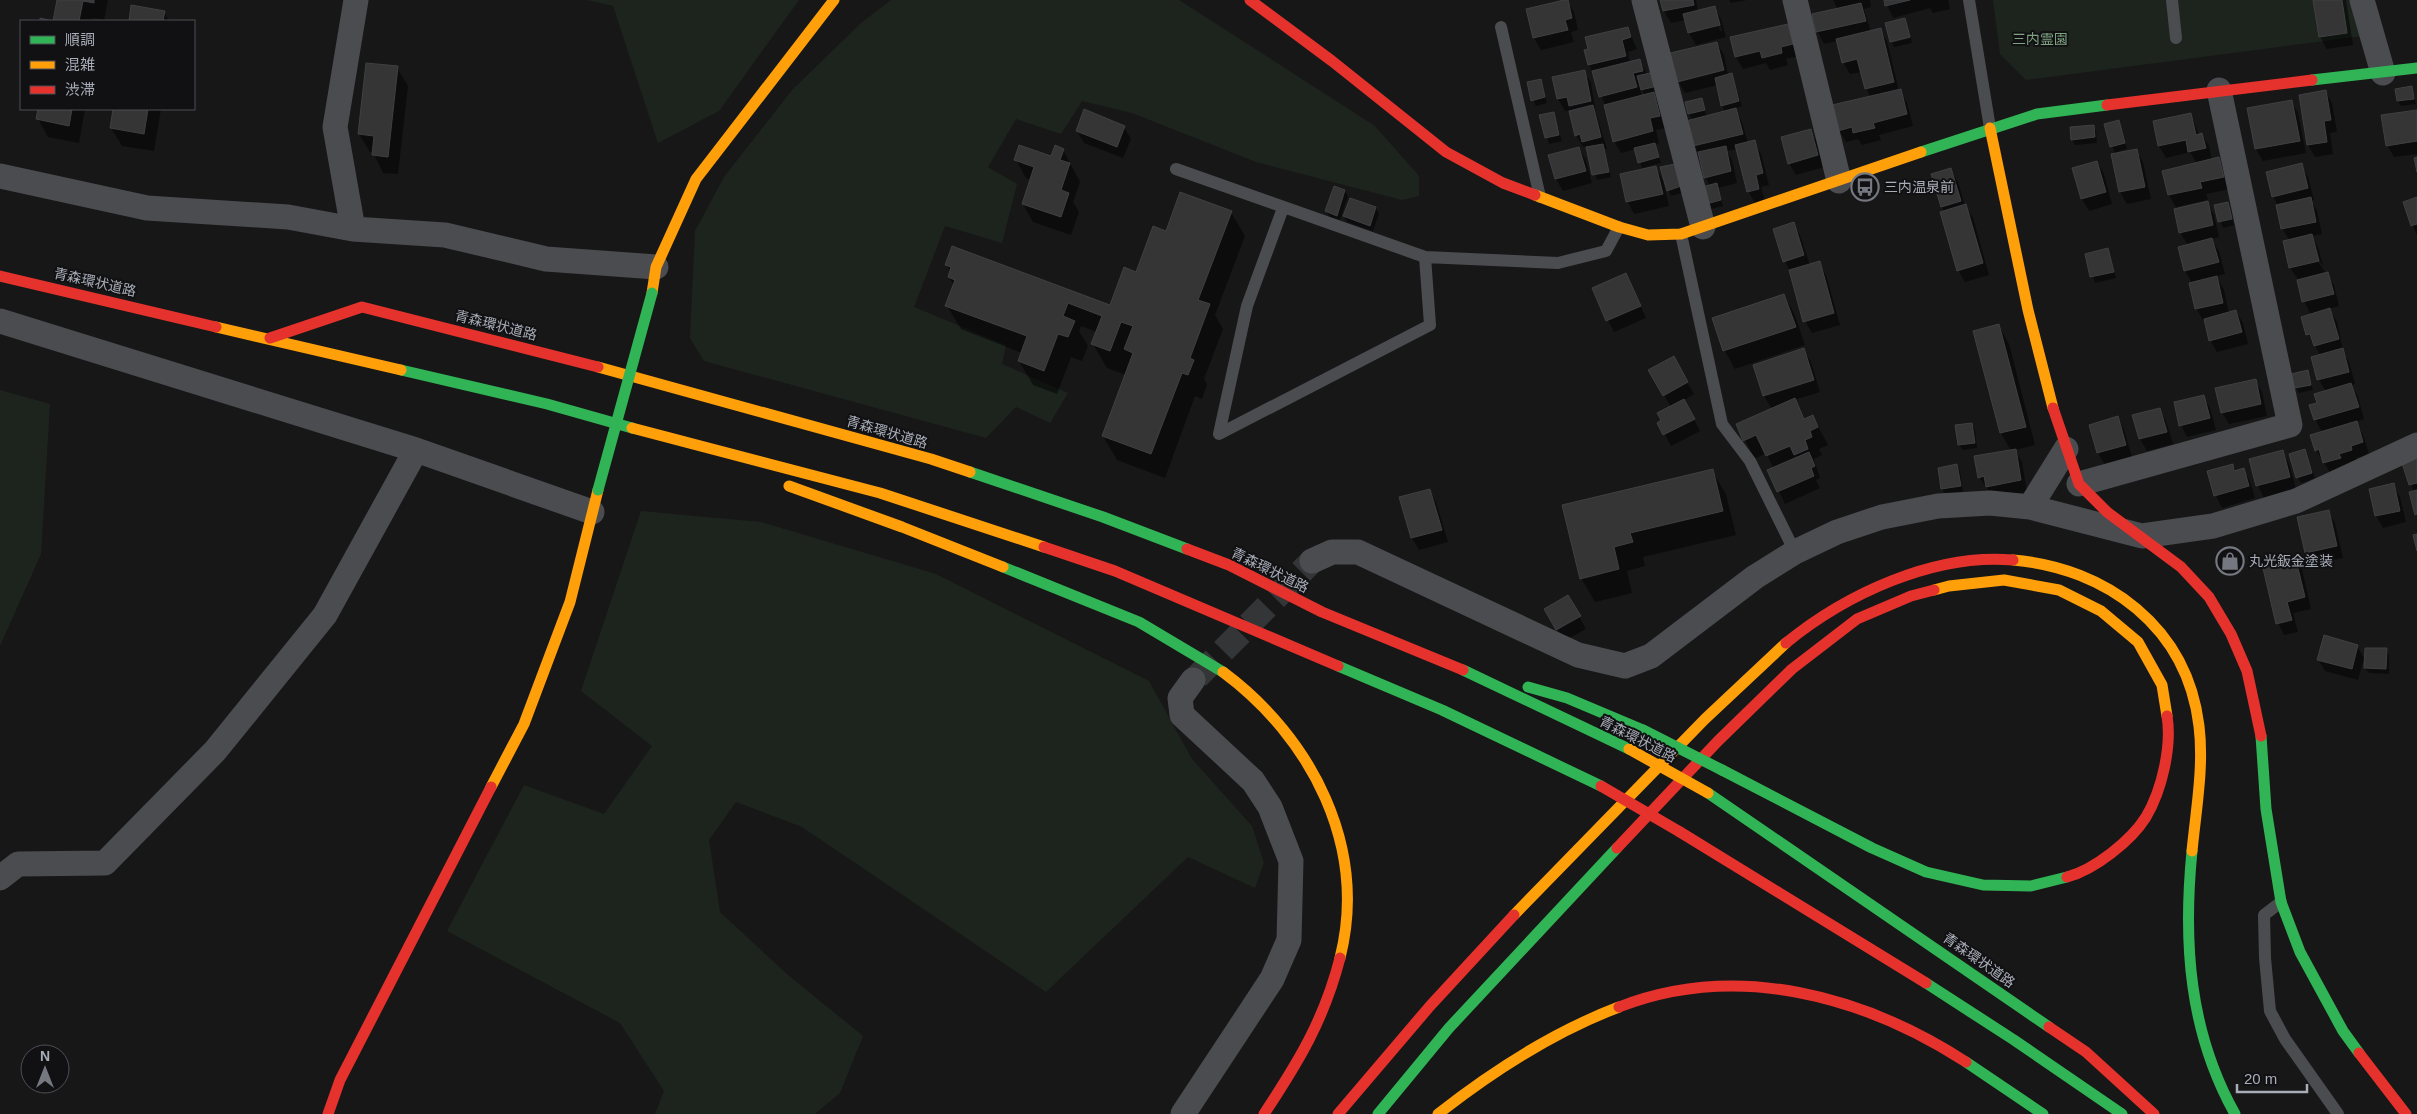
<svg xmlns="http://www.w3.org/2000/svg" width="2417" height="1114" font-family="Arial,'Noto Sans JP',sans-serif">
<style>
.green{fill:#1d241e}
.shadow{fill:#0007;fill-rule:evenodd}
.building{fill:#353536;stroke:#3f4043}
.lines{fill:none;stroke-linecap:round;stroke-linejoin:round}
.street-tunnel{stroke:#343537;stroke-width:25;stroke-dasharray:25 12;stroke-linecap:butt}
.lane{stroke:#4b4c50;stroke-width:12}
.street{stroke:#4b4c50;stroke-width:25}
.fast{stroke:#30b455;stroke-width:11}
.slow{stroke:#ff9f0a;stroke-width:11}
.jam{stroke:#e5322d;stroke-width:11}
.fast-bridge{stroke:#30b455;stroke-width:11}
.slow-bridge{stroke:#ff9f0a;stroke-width:11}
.jam-bridge{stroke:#e5322d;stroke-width:11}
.labels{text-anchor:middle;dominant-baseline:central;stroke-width:4;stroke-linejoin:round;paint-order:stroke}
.park-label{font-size:14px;fill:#7fa381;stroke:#111113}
.poi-label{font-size:14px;fill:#a8adb8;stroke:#111113;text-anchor:start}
.street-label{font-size:14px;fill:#a8adb8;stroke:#111113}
</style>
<rect width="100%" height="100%" fill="#171717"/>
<path class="green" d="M587,0H799L719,111L658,143L613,6Z
M891,0H1179L1375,126L1419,176V196L1402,200L1256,162L1132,113L1082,101L1061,134L1016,119L988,167L1017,184L1002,243L945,226L914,307L1006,345L1002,364L1068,393L1050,423L1016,407L986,438L704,361L690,338L695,231L724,177L792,90L861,23Z
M1993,0H2353L2363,36L2026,80L2000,54Z
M0,390L50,404L41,554L0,646Z
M641,511L761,522L936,574L1149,681L1192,759L1252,826L1264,863L1255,888L1188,857L1046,992L802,827L736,802L709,840L720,912L788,975L863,1036L840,1093L815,1114H655L664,1091L620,1023L447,931L524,785L604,814L652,746L581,691Z"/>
<path class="shadow" d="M59,0H108L104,20L93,18L92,21H55Z
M1661,0H1696L1698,11L1714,7L1721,19L1726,37L1696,45L1689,33L1686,20L1671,23L1664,11ZM1717,18H1719L1722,31H1720Z
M1729,0H1747L1731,3Z
M1833,0H1870L1871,7L1864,9L1871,32L1880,30L1887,41L1899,91L1907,103L1913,126L1879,135L1881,140L1862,145L1858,139L1846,142L1839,130L1871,98L1866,88L1862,72L1850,74L1843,62L1838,41L1824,44L1818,32L1814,15L1838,9Z
M1885,0H1948L1950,9L1933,13L1930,8L1893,18Z
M2314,0H2346L2353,45L2327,49L2320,37Z
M1567,1L1574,12L1578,30L1571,32L1574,42L1541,50L1534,38L1528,10Z
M132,7L164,12L169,21H130Z
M1788,25L1799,56L1786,59L1788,65L1770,70L1766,63L1743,69L1736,57Z
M1628,28L1637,49L1628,52L1630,63L1639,61L1659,91L1653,93L1660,105L1666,128L1656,130L1659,143L1655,145L1661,163L1642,168L1636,149L1621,153L1614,141L1605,105L1589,64ZM1640,88H1641L1645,96H1642Z
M1911,38L1912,43L1894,47L1892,43Z
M1717,43L1724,55L1728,75H1731L1734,80L1742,106L1735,108L1742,122L1748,143L1754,142L1761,154L1769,185L1761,187L1765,201L1755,203L1748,191L1737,149L1727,151L1732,160L1737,183L1718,188L1723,206L1711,209L1708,204L1710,186L1705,177L1701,157L1694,146L1693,121L1689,114L1701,100L1707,117L1725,112L1722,106L1718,85L1685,93L1678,81Z
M397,68L408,86L398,174L383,173L373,152H370L359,134Z
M1584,71L1591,83L1596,113L1607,149H1604L1611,177L1597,180L1588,149L1586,146L1583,147L1576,135L1570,110L1565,111L1558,99L1553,77Z
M1540,80L1547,103L1536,106L1533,100Z
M2411,88L2416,104L2401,106L2398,101Z
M2325,91L2332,103L2337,132L2330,133L2333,154L2315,157L2308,145L2300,96Z
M2291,101L2298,113L2306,153L2263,161L2256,149L2249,109Z
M40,109H85L79,143L48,137L38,119Z
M115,109H161L154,151L122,146L111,128Z
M2417,111V154L2394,157L2387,145Z
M1553,113L1562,141L1549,144L1541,116Z
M2191,114L2199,135L2202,134L2209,146L2212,160L2218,159L2225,171L2230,189L2206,194L2208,200L2176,207L2169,195L2164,172L2197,164L2190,152L2166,158L2159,146L2154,122Z
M2118,121L2127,149L2119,151V153L2136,150L2143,162L2151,199L2127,204L2120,192L2115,154L2105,125Z
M2093,126L2096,131L2097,143L2075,145L2072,139Z
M1124,127L1131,139L1123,158L1084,143L1077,131Z
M1810,130L1817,142L1824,167L1796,175L1789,163Z
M1579,148L1586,160L1592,183L1563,191L1556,179Z
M1063,150L1080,182L1073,202L1079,212L1071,235L1033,222L1023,204L1031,180L1026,178L1016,160L1052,157Z
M2097,162L2104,174L2112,204L2089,211L2082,199L2074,169Z
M1675,165L1684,192L1671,196L1668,190Z
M2301,165L2308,177L2314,200L2311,201L2317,211L2322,234L2312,236L2318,247L2323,266L2316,255L2314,256L2334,285L2339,306L2329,309L2337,322L2343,351L2349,362L2355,384L2351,385L2358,397L2364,419L2356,422L2363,435L2369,454L2356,458L2358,462L2331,474L2316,450L2322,432L2315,419L2318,404L2326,392L2319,380L2321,356L2308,334L2311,315L2304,301L2298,279L2290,268L2289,240L2282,228L2278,206L2273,196Z
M1656,168L1663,181L1669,206L1634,214L1628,202L1621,175Z
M1951,170L1958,182L1965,206L1973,218L1989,275L1965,282L1958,270L1942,206Z
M1345,191L1348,196L1340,220L1330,217L1326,211Z
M2417,199V235L2412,225Z
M2207,203L2214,215L2219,237L2211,239L2219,251L2225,274L2216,276L2224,290L2229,313L2236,311L2243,323L2248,344L2217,352L2210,340L2205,320H2203L2196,308L2192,283L2185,271L2179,248L2188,246L2180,232Z
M2227,203L2234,225L2223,228L2216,206Z
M1376,208L1379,214L1373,231L1347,222L1344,216Z
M1231,212L1245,236L1215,315L1223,329L1204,379L1207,384L1202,399L1195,396L1165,478L1117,460L1103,436L1126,375L1107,368L1093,344L1097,332L1081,326L1079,331L1088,346L1082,361L1071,357L1057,394L1033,385L1019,361L1022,353L961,329L947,306L954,286L949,277L951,272L946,265L1110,307L1167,232Z
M1793,224L1800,235L1810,265L1819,263L1826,275L1840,325L1812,333L1805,321L1790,271L1785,261Z
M2108,250L2116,278L2095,283L2086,255Z
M1632,287L1646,318L1614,332L1593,289Z
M1784,295L1794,313L1805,345L1735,369L1725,351L1714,319Z
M1999,326L2009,344L2035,445L2015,450L2022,462L2027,492L1994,498L1979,477L2011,451L2001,433L1975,332Z
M1804,350L1811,362L1820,392L1794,400L1806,420L1813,417L1828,445L1819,449L1822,455L1814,459L1820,478L1816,480L1820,488L1785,504L1769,471L1774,469L1766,453L1755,459L1737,425L1772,409L1764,396L1754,365Z
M1673,358L1694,394L1684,400L1700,431L1671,446L1659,423L1663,421L1671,407L1650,371Z
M2307,372L2313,390L2299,393L2296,388Z
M2255,380L2262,392L2267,416L2229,424L2222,412Z
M2203,396L2210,408L2216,430L2187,437L2181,425Z
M2159,409L2166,421L2173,444L2147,451L2140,439L2134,416Z
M2118,418L2124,430L2132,457L2105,465L2098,453L2091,425Z
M1972,424L1975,430L1977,448L1963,450L1959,445Z
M2304,450L2315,478L2301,483L2297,477Z
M2282,452L2289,463L2296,489L2264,498L2258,486L2251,460Z
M2417,460V516L2414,492L2403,463Z
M1957,466L1960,471L1963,492L1946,494L1942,489L1939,469Z
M2232,466L2236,472L2243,469L2250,481L2255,498L2222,508L2216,496L2209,472Z
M1712,471L1726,494L1736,535L1643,557L1645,566L1627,571L1632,593L1595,602L1581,578L1564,506Z
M2393,485L2400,497L2406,522L2383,528L2376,516L2371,490Z
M1430,490L1436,502L1448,542L1419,550L1412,538L1401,498Z
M2328,512L2335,523L2343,558L2313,564L2306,552Z
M2295,557L2302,569L2311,609L2293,613L2298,632L2284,635L2278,623Z
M1568,597L1586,629L1564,641L1546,609Z
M2357,646L2364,658L2358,680L2325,671L2318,659Z
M2386,650L2389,655V674L2369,673L2365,668Z"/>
<path class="building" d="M57,0H94V3L83,1L79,21H40V18L53,21Z
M1564,0H1568L1572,18L1565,20L1568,30L1533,38L1526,9Z
M1660,0H1693L1694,5L1663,11Z
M1884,0H1910L1885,6Z
M2313,0H2342L2347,33L2319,37Z
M1861,3L1866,21L1816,32L1812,14Z
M131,5L165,11L163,21H129Z
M1715,6L1720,25L1688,33L1683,14Z
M1905,18L1910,37L1890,42L1885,23Z
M1788,24L1793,44L1781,47L1782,53L1762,58L1760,51L1735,57L1730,37Z
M1628,27L1631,37L1622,40L1626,56L1588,65L1584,50L1588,49L1585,37Z
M1881,28L1894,82L1865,89L1857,59L1842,63L1836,39Z
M1717,42L1724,70L1677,82L1670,53Z
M1640,59L1643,71L1633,73L1637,87L1599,97L1592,71Z
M366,63L398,66L388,157L372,155L374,136L358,134Z
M1585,70L1591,101L1569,106L1567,97L1557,99L1552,77Z
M1654,72L1657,86L1641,90L1637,76Z
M1732,73L1739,101L1721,106L1715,78Z
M1541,79L1545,97L1531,101L1527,82Z
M2412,86L2414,99L2397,101L2395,89Z
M1901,89L1907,114L1873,123L1875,128L1853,133L1852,127L1838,131L1832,105Z
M2326,90L2331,120L2324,121L2327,142L2307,145L2299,95Z
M1654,92L1660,116L1650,118L1653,131L1613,142L1604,105Z
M1702,98L1705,110L1688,114L1685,102Z
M2292,100L2300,141L2255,149L2247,108Z
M1593,105L1601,137L1582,142L1580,134L1575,136L1569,111Z
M1736,108L1743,134L1693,146L1686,121Z
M38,109H72L69,126L36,119Z
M113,109H148L144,134L110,128Z
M1084,109L1125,126L1117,147L1076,131Z
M2417,110V141L2386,146L2381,115Z
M1554,112L1559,135L1545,138L1539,115Z
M2191,113L2196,135L2202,133L2206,148L2188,152L2186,140L2158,146L2153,121Z
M2119,120L2125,143L2110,147L2104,124Z
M2094,125L2095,137L2071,140L2070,127Z
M1811,129L1818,155L1788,164L1781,137Z
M1755,140L1763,173L1756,175L1759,189L1747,192L1735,145Z
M1655,143L1659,157L1638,163L1634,148Z
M1603,144L1609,172L1592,175L1586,147Z
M1019,145L1051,156L1055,145L1064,149L1060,160L1070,163L1061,190L1069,193L1061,217L1022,204L1034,167L1014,160Z
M1726,146L1731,171L1704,178L1698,152Z
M1579,147L1586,171L1555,179L1548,155Z
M2137,149L2145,187L2119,192L2111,154Z
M2219,157L2224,177L2200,182L2202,188L2168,195L2162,171Z
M2417,157V172L2414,158Z
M2097,161L2106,192L2081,199L2072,168Z
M2302,163L2308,188L2272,197L2266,172Z
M1675,164L1681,186L1667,191L1660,167Z
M1656,166L1663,194L1626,202L1620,174Z
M1951,168L1961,201L1941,207L1931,174Z
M1717,183L1721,200L1706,204L1702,187Z
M1334,186L1345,190L1337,216L1325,211Z
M1180,192L1232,211L1198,300L1210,304L1190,358L1194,360L1188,375L1182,373L1151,454L1102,436L1133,353L1124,349L1133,326L1121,322L1110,351L1091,344L1102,316L1068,303L1063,316L1075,321L1068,337L1058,334L1044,371L1018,361L1027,336L945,306L955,280L948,277L951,267L945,265L952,246L1110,305L1124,267L1136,272L1153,226L1166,231Z
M2311,197L2316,222L2281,229L2276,205Z
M2417,197V224L2411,226L2403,202Z
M1350,198L1376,207L1370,226L1343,216Z
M2208,201L2213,225L2179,233L2174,209Z
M2228,202L2232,219L2218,222L2214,205Z
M1966,204L1983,263L1957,271L1940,212Z
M1794,222L1804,255L1783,262L1773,229Z
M2312,234L2319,261L2289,268L2283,241Z
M2212,238L2219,262L2184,271L2178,247Z
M2108,248L2114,272L2090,277L2085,254Z
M1820,261L1834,313L1803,322L1789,270Z
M2328,272L2334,294L2302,302L2297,280Z
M1626,273L1641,306L1606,321L1592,288Z
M2217,276L2223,303L2195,309L2189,283Z
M1784,294L1796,327L1723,351L1712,318Z
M2330,308L2339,339L2314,346L2310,334L2306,335L2301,317Z
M2236,310L2242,332L2209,341L2204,319Z
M1999,324L2026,427L2000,433L1973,331Z
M1804,348L1814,380L1763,396L1753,365Z
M2343,348L2349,372L2317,380L2311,357Z
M1674,356L1688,382L1663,396L1648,370Z
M2308,370L2311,385L2295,388L2291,374Z
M2256,379L2261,404L2221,413L2215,388Z
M2351,383L2359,407L2314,420L2309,405L2317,403L2314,394Z
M2204,395L2210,418L2179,426L2174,402Z
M1795,398L1804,419L1813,415L1818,427L1810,431L1812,437L1805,440L1808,449L1794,455L1790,446L1766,456L1756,435L1743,441L1736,424Z
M1684,399L1695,419L1663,435L1657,423L1661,420L1657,413Z
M2160,408L2167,432L2139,439L2132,415Z
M2118,416L2126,445L2097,453L2089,425Z
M2357,421L2363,442L2351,446L2352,450L2339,454L2341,458L2323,463L2319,449L2315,451L2310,435Z
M1972,423L1975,443L1958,445L1955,425Z
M2016,449L2021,480L1986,487L1984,476L1978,478L1974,456Z
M2305,449L2312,473L2296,478L2289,454Z
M2283,450L2290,477L2256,486L2249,459Z
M1809,452L1815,466L1811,468L1814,476L1777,492L1767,470Z
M2417,458V483L2409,485L2402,463Z
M1957,464L1961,486L1941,489L1938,468Z
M2233,464L2234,471L2244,468L2249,486L2214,496L2207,471Z
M1713,469L1723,511L1630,533L1633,542L1614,547L1619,569L1580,579L1562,505Z
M2394,483L2400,511L2375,516L2369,489Z
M1430,489L1442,530L1411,538L1399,497Z
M2417,490V514L2415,515L2409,492Z
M2329,510L2337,546L2305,553L2297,517Z
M2417,534V551L2413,535Z
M2295,556L2305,597L2287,602L2292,620L2276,624L2262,564Z
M1568,595L1581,616L1556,630L1544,609Z
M2324,635L2358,645L2352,669L2317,660Z
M2365,648H2387L2386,669L2364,668Z"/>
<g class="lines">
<path class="street-tunnel" d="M1197,677L1312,561"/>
<path class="lane" d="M1969,0L1990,128
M2172,0L2176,38
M1501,27L1540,197
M1176,169L1425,257L1558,263L1606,251L1619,227
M1283,208L1247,306L1219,434L1430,325L1425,257
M1681,234L1722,424L1750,461L1795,552
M2281,902L2264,915L2265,958L2270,1011L2285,1039L2338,1114"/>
<path class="street" d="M1644,0L1703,227
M1795,0L1839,181
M2362,0L2383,73
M0,176L147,208L288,217L353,229L445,235L546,259L656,267
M353,229L335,127L356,0
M0,321L416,450L592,512
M2079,484L2290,425L2219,90
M2030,507L2066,449
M1312,561L1332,552H1358L1578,655L1625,666L1651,656L1755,577L1795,552L1837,532L1882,517L1938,506L1990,503L2030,507L2142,536L2213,526L2296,501L2417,445
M0,878L18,864L105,863L215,751L325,615L416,450
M1183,1114L1272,979L1289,940L1291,861L1270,807L1253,781L1182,715L1180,698L1193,680"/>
<path class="fast" d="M2312,80L2417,68
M1921,152L2037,114L2107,105
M401,370L547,404L632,428
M970,472L1103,517L1187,549
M1003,567L1139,622L1223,672
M1338,666L1442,710L1601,786
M1463,670L1629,749
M1528,687L1567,698L1643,730
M2261,736L2266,809L2281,902L2300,952L2343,1031L2359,1053
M1722,770L1872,848L1926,872L1983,885L2031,886L2067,877
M1708,793L2049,1027
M2192,851C2183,943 2189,1032 2235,1114
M1926,983L2014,1040L2122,1114
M1966,1062L2043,1114
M1378,1114L1449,1028L1617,848"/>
<path class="slow" d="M1990,128L2028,310L2053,408
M1535,195L1619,227L1648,235L1681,234L1921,152
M652,293L656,267L696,179L834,0
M216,327L401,370
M598,367L931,459L970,472
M632,428L880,493L1044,547
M789,486L902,527L1003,567
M2013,560C2107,568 2187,627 2199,726C2204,766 2196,810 2192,851
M1934,590L1949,586L2004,580L2059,590L2101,611L2138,642L2162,685L2167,716
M1223,672C1312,738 1368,847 1340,958
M491,787L524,724L570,602L598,490
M1514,915L1705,719L1786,643
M1438,1114C1494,1070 1553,1032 1619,1007"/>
<path class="jam" d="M1250,0L1332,61L1446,152L1503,183L1535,195
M2107,105L2312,80
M0,276L216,327
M270,338L362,307L598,367
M2053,408L2079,484L2107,512L2181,567L2209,597L2231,634L2247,671L2261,736
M1044,547L1115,571L1338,666
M1187,549L1229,565L1322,612L1463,670
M1786,643C1846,594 1934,553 2013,560
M1680,832L1926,983
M1617,848L1718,741L1792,669L1857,619L1911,596L1934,590
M2067,877C2094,870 2131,841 2146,817C2162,790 2172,746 2167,716
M1619,1007C1737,961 1864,996 1966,1062
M2049,1027L2086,1052L2154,1114
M2359,1053L2406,1114
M328,1114L340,1080L491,787
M1264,1114C1299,1061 1324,1020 1340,958
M1338,1114L1430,1006L1514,915"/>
<path class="fast-bridge" d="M598,490L652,293
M1643,730L1722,770"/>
<path class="slow-bridge" d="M1629,749L1708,793"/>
<path class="jam-bridge" d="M1601,786L1680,832"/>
</g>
<defs>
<g id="bus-ring" transform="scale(1.4375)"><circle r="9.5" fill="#111113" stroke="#757880" stroke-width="1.5"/><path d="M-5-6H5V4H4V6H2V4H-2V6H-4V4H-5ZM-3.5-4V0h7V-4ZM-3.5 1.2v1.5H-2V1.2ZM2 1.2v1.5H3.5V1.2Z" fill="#757880"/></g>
<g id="shop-ring" transform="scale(1.4375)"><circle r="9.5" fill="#111113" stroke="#757880" stroke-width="1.5"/><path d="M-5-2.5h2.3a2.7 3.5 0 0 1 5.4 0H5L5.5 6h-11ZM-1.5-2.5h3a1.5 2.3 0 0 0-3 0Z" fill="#757880"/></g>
</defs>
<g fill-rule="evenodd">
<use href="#bus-ring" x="1865" y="187"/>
<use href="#shop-ring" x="2230" y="561"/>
</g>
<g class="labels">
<g class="park-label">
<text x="2040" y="39">三内霊園</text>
</g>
<g class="poi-label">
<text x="1884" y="187">三内温泉前</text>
<text x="2249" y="561">丸光鈑金塗装</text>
</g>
<g class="street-label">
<text transform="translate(95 282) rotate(13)">青森環状道路</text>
<text transform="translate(496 325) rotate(14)">青森環状道路</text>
<text transform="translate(887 432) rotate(16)">青森環状道路</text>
<text transform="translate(1270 570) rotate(26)">青森環状道路</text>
<text transform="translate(1638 739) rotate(27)">青森環状道路</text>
<text transform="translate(1979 960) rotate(35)">青森環状道路</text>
</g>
</g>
<rect x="20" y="20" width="175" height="90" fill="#111113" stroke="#4d4f55"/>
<rect x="30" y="36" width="25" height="8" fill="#30b455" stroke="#4d4f55"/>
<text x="65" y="45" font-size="15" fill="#a8adb8">順調</text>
<rect x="30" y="61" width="25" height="8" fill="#ff9f0a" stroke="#4d4f55"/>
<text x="65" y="70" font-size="15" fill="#a8adb8">混雑</text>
<rect x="30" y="86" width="25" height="8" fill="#e5322d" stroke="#4d4f55"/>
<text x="65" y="95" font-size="15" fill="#a8adb8">渋滞</text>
<g transform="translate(45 1069)"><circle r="24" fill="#111113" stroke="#4d4f55"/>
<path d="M0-4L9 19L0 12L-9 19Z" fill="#757880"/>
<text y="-8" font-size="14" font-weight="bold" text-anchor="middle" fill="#a8adb8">N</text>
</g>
<path d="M2237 1084v8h70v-8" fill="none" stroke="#a8adb8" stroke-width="2.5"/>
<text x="2244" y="1084" font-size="15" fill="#a8adb8" stroke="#111113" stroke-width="4" paint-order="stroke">20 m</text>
</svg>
